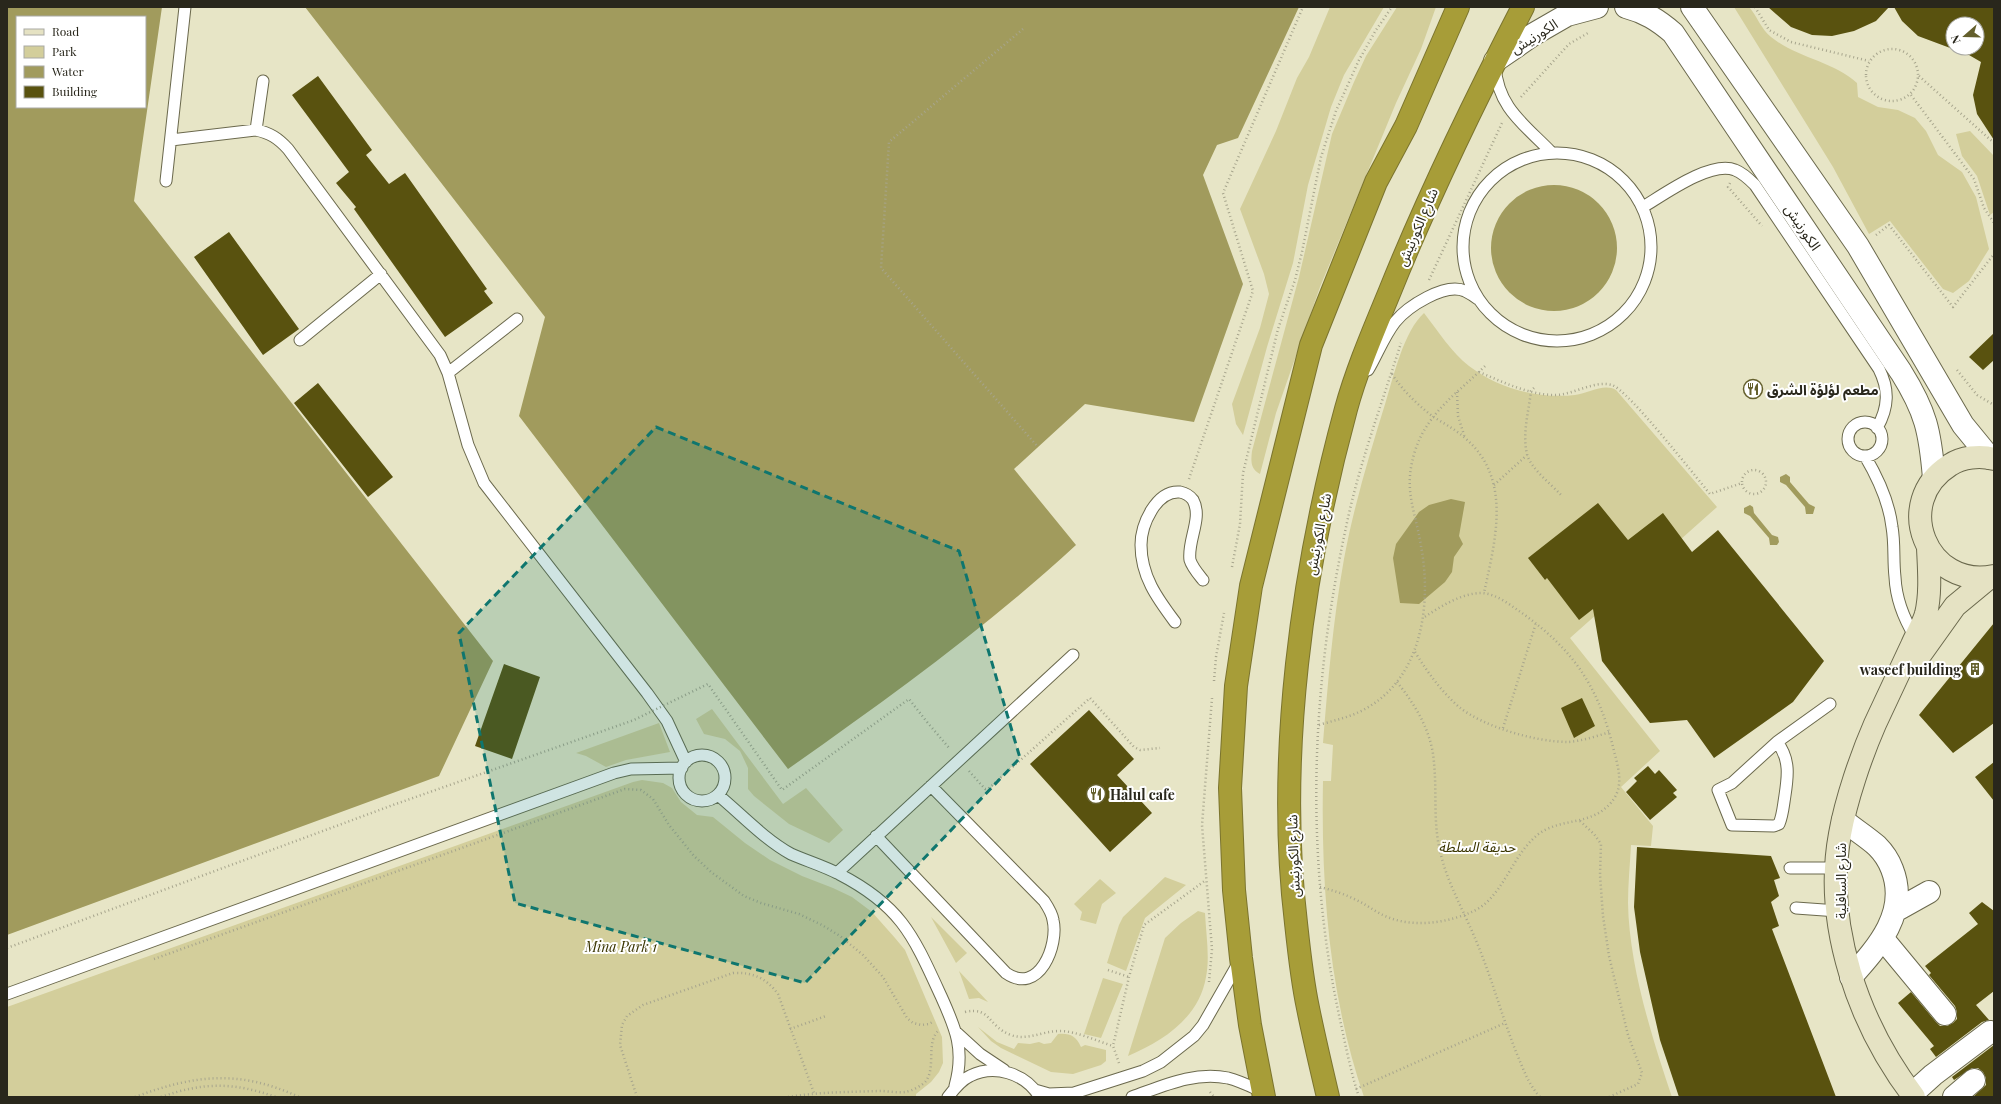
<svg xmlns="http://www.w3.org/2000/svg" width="2001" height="1104" font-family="'Playfair Display','Noto Sans Arabic',serif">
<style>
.green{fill:#d3ce9b}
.water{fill:#a19b5d;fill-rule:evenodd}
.building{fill:#59520f;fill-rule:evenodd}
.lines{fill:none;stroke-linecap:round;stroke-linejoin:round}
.lane-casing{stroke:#6b694d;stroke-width:13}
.street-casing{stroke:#6b694d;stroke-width:24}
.secondary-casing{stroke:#6b694d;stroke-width:24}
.highway-casing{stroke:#7b742e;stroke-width:24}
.path{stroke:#a7a58d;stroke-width:2.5;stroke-dasharray:1 3;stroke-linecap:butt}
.lane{stroke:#fff;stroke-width:11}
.street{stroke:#fff;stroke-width:22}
.secondary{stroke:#e5e2c3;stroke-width:22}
.highway{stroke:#a79d38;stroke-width:22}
.path-bridge{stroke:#a7a58d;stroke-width:2.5;stroke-dasharray:1 3;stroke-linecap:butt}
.marked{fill:#0f766e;fill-opacity:0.2;stroke:#0f766e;stroke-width:3;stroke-dasharray:8 5;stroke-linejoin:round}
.labels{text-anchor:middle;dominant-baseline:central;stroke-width:4;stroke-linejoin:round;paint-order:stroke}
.street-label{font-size:14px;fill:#29271c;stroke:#fff}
.poi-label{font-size:14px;font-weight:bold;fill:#29271c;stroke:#fff;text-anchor:start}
.park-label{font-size:14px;font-style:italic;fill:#3a3500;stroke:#fff}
</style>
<rect width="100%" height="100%" fill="#e7e5c6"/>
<path class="green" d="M1330,7H1384L1344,75L1331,107L1308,185L1293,263L1267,347L1243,435L1236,424L1232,404L1260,328L1269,294L1264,274L1240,209L1276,131L1297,78L1309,57Z
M1397,7H1436L1421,49L1396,103L1320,287L1276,413L1260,474C1250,469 1251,460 1252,451L1299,277L1332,134L1354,82L1366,56Z
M1734,7H1749C1757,16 1761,29 1771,37C1797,58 1832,61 1857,83L1858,97L1878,107L1898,110L1915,118L1926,131L1938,155L1962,172L1976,197L1989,249L1969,281L1953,293L1943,289L1890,221L1869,234L1833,167Z
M1970,131L1994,156V212L1990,215L1977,176L1962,156L1956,134Z
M1424,313C1438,331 1452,353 1469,366C1499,389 1539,399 1575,395C1589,393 1604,383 1616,390L1717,507L1570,638L1660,751L1621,787L1653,826L1651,846L1631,845C1630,864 1628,884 1628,903C1629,965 1652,1038 1672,1097H1364C1329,995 1321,887 1323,781H1331L1333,745L1323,743C1328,681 1333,620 1344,559C1354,505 1370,453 1386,401C1394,375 1404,331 1424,313Z
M712,709L783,804L806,788L843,830L829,843L789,824L754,796L748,789V768L740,751L725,739L704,734L696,719Z
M659,723L670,752L626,760L606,767L586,756L576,753Z
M642,780L663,783L672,788L681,802L697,815L713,817L745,843L770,860L802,876L833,888L852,897L872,912L895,938L905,950L942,1037L943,1063L939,1072L931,1082L916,1094V1097H7V1007L633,782Z
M1165,877L1186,885L1145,918L1126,971L1107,963L1119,925L1123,917Z
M1100,879L1116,893L1102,904L1096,924L1080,920L1082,912L1074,904Z
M1198,911L1205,913C1206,934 1210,957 1206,977C1199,1018 1163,1041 1128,1056L1165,938L1181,923Z
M931,917L967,953L956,963Z
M959,971L988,1002L979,998L969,999Z
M1103,978L1123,984L1101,1038L1084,1034Z
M978,1027L997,1042L1014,1049L1018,1043L1030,1044L1039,1042L1044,1044L1051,1043L1058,1034C1070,1033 1076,1036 1081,1047L1085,1045L1106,1050V1061L1101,1065L1073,1074L1051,1072L1001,1048L991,1041Z"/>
<path class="water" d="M7,7H162L134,201L493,661L439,776L7,935ZM17,17H145V107H17Z
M305,7H1299L1238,138L1217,145L1203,175L1243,284L1194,422L1085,404L1014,469L1076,545C986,628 887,699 788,769L519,416L545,317Z
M1491 248a63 63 0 1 1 126 0a63 63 0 1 1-126 0Z
M1786,474L1790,477V482L1809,504L1815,507L1813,514H1806L1805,507L1786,485L1780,482V477Z
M1451,499L1465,502L1459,536L1463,544L1454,557L1452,572L1445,582L1419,604L1400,603L1393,558L1396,544L1419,512L1429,505Z
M1750,505L1753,507L1754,513L1772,535L1778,537L1779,542L1777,545H1770L1769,538L1750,516L1744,513V508Z"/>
<path class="building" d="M1768,7H1889L1876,21L1854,31L1832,36L1812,35L1791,27Z
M1894,7H1994V140L1977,114L1973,95L1981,62L1969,55L1918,36L1902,21ZM1953,24H1977V48H1953Z
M318,76L372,150L366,155L389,184L405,173L487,289L484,291L493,303L445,337L354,209L356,207L336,183L349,172L292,95Z
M229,232L299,329L263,355L194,257Z
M1994,333V360L1983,370L1969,357Z
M318,383L393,477L368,497L294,403Z
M1598,503L1628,540L1663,513L1692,552L1718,530L1824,661L1793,702L1714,758L1687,720L1650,723L1602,661L1593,609L1579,620L1547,578L1545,580L1528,558Z
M1994,623V723L1953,753L1919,715Z
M504,664L540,677L512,759L475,746Z
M1582,698L1595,726L1574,738L1561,708Z
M1089,710L1134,759L1117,775L1152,813L1110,852L1030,764Z
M1994,762V801L1975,777Z
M1648,766L1655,774L1659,770L1677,790L1673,793L1677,797L1650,820L1626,792L1637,781L1634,778Z
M1637,847L1771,856L1780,878L1774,880L1779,896L1771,902L1779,926L1772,929L1836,1097H1679L1660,1040L1640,952L1634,907Z
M1982,902L1994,911V991L1976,1005L1989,1020L1982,1022L1936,1057L1930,1049L1934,1046L1898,1003L1911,992L1936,1022L1940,1026H1947L1953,1023L1957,1019V1012L1955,1006L1929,975L1931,973L1925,966L1978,924L1969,913Z
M1994,1045V1097H1973L1986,1085V1078L1983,1072L1978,1068H1972L1954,1080L1952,1077Z"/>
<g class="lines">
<g class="lane-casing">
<path id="lane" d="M1495,66C1498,108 1524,124 1551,152
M256,130L263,81
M171,140L256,130C270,133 278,138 288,149L440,355L448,373L468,445L484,483L647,693L667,721L686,762
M1463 247a94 94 0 1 1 188 0a94 94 0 1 1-188 0Z
M166,181L185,7
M1643,207C1663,195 1711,160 1735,170C1743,173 1749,179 1755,185L1879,369C1889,389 1889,407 1877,428
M300,340L381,274
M1368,370C1377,355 1384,336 1395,322C1407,307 1445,282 1465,291C1469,293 1474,296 1478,299
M448,373L517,319
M1848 439a17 17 0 1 1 34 0a17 17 0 1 1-34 0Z
M1865,456C1878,478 1889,501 1892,527C1895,544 1893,560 1895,577C1896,599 1904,619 1915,637
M1175,622C1157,598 1141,576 1141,545C1141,525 1156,490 1180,492C1185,493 1190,496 1193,500C1203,518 1187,541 1190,560C1192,567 1199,575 1203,580
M1777,742C1792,761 1787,781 1784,802C1783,809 1782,817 1779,824L1774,826L1732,825L1718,790L1732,783L1777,742L1830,704
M679 778a23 23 0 1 1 46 0a23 23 0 1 1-46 0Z
M718,795C741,814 764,839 791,854C807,861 824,866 839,874C901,906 913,935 941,996C956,1029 965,1050 955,1086
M876,836L1006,973C1039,996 1059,945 1053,920C1052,913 1048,907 1044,901L931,786
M1790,868H1837
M837,873L1073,655
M1796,908L1838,911
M7,994L614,773L631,769L682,768
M957,1033L980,1054L1004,1070
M1035,1090L1049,1094L1074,1093L1143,1071L1161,1062L1194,1036L1203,1025L1239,962
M948,1097C954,1089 961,1080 970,1076C994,1064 1025,1073 1039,1096
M1132,1097C1163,1086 1194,1071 1228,1078C1240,1081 1252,1087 1263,1092"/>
</g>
<g class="street-casing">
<path id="street" d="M1626,7C1645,12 1658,20 1673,33L1901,372C1926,412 1930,431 1934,478
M1692,7L1858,246L1963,425L1990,458
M1495,61L1534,34L1567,15L1597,7
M1843,820C1854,829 1867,837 1877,846C1884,853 1889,861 1892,869C1909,912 1878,947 1851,977
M1895,911L1929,892
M1883,939L1945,1014
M1912,1094L1933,1075L1990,1032
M1954,1097L1974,1080"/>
</g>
<g class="secondary-casing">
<path id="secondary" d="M1994,459C1980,455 1962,457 1950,465C1891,502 1927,590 1994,576
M1915,662L1955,606L1990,577
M1914,1097C1859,1025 1823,925 1840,834C1846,800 1861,756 1875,724C1887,698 1900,671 1912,645C1916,635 1923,625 1926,614C1931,593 1929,570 1928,548"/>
</g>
<g class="highway-casing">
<path id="highway" d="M1264,1097L1250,1025L1241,958L1234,890L1230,788L1236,686L1251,586L1311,345L1376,182L1406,126L1458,7
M1328,1097C1321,1067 1314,1038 1308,1008C1302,980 1299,951 1296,923C1276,757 1302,570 1346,409C1357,369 1374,330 1390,291C1429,194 1475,100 1523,7"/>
</g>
<path class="path" d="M1755,7L1769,30L1791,42L1869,61
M1023,29L889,142L881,268L1038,447
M1866 75a26 26 0 1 1 52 0a26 26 0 1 1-52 0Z
M1919,76L1994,143
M1911,95L1974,179L1984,208L1994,223
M1521,97L1569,44L1588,33
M1730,183L1728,187L1762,226
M1876,235L1889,225L1953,307L1994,254
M1429,280L1502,123
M1957,370L1977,395L1994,405
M1479,372C1503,382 1529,395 1555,395C1573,395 1594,380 1612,385C1628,390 1695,476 1710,494L1742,483
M1392,374C1403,391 1416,403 1432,416C1443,423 1455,429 1465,438C1513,479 1495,541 1484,593
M1534,388L1531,391C1529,410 1522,434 1527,454C1531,469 1550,483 1561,495
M1457,392L1458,416L1465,438
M1742 482a12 12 0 1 1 24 0a12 12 0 1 1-24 0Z
M1189,479L1253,291L1223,193L1303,7
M1494,485L1527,455
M1232,567L1240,524L1243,473L1278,329L1295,280L1302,252L1321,157L1336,111L1359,60L1376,30L1392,7
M1415,652C1428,673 1441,691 1459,707C1484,727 1536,742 1568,742C1582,741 1597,736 1610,732
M1214,681L1216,657L1224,613
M1397,682C1416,706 1432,732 1434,763C1437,793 1433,822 1440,851C1447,883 1465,913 1477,943C1492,979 1502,1016 1516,1052C1523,1068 1528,1084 1540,1097
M927,722L950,749
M1319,725C1335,720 1351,717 1365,709C1422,678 1432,604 1421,546C1415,508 1402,489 1416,448C1429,411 1459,392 1485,366
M1503,728L1536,623
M969,771L985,789H988L1090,698L1134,747L1140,750L1160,748
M1580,821L1594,834L1601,844L1600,875L1603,916L1609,956L1628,1035L1642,1073L1638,1084L1609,1097
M1320,887C1331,890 1342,893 1352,898C1362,902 1370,908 1379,913C1402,926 1431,925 1455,918C1468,914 1479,910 1488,901C1507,882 1515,855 1535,837C1559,815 1595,829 1615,797C1623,783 1618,766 1614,751C1599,688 1575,651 1522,613C1510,605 1497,594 1482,593C1461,593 1440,607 1423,618
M154,959L625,789L641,790L653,799L669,825L694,856L711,872L744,896L761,903L799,914L822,925L840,936L863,955L883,977L907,1018L913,1023L921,1025L929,1024L934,1021
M1108,970L1129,977
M1209,982L1212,949L1202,825L1212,698
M965,1012C991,1006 988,1027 1011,1035C1028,1041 1042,1031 1060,1031C1076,1031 1097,1041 1113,1046
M790,1029L826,1016
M1119,1063L1113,1046L1129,977L1144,925L1206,880
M1356,1089L1505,1023
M1210,1092L1214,1097
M135,1097C194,1075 239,1069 299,1097
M161,1097C204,1082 233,1082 276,1097
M637,1097L620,1045L622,1025L627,1016L643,1005L733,973C753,972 766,978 778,994L814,1093
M788,1097C819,1092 849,1092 880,1091C888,1091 897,1093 905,1092C911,1091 922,1086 926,1081C936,1067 926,1043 938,1031
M1359,1097C1350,1070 1345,1042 1339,1015C1305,856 1311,690 1345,532C1358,467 1381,406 1401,343"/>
<use href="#lane" class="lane"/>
<use href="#street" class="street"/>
<use href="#secondary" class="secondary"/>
<use href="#highway" class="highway"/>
<path class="path-bridge" d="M7,948L393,805L634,720L708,684L782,790L909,699L927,722"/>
</g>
<path class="marked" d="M656,427L959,551L1020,758L805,983L515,903L459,633Z"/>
<defs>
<g id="restaurant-ring" transform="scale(1)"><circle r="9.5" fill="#fff" stroke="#645f2c" stroke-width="1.5"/><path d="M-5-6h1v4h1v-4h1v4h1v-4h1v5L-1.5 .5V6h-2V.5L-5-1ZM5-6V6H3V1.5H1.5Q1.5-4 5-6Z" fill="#645f2c"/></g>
<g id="building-ring" transform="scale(1)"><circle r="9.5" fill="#fff" stroke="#645f2c" stroke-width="1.5"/><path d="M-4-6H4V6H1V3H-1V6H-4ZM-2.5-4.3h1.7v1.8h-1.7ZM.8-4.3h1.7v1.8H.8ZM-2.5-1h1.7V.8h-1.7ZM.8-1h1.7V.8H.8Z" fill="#645f2c"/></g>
</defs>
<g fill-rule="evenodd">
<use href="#restaurant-ring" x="1753" y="389"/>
<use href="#building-ring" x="1975" y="669"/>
<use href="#restaurant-ring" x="1096" y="794"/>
</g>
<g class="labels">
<g class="street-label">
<text transform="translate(1534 36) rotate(-32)">الكورنيش</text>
<text transform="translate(1417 227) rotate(-67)">شارع الكورنيش</text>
<text transform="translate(1803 227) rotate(56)">الكورنيش</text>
<text transform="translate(1318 534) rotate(-79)">شارع الكورنيش</text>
<text transform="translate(1293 856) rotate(-92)">شارع الكورنيش</text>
<text transform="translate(1840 881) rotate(-90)">شارع السافلية</text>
</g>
<g class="poi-label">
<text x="1767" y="389">مطعم لؤلؤة الشرق</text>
<text x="1961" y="669" text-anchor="end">waseef building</text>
<text x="1110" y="794">Halul cafe</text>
</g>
<g class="park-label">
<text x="1477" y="846">حديقة السلطة</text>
<text x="621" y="946">Mina Park 1</text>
</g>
</g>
<rect width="2001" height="1104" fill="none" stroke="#29271c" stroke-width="16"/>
<rect x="16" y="16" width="130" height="92" fill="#ffffff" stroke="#a9a9a4"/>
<rect x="24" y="29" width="20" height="6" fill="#e5e2c3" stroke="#a9a9a4"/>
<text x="52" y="36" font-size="12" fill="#29271c">Road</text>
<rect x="24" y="46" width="20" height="12" fill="#d3ce9b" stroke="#a9a9a4"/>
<text x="52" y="56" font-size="12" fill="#29271c">Park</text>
<rect x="24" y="66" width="20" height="12" fill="#a19b5d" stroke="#a9a9a4"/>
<text x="52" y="76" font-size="12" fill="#29271c">Water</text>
<rect x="24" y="86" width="20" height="12" fill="#59520f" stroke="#a9a9a4"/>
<text x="52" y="96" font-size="12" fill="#29271c">Building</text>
<g transform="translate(1965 36) rotate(250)"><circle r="19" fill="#ffffff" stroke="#a9a9a4"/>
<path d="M0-3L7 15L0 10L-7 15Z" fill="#645f2c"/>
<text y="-6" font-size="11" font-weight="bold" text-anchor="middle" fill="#29271c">N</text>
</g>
</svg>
